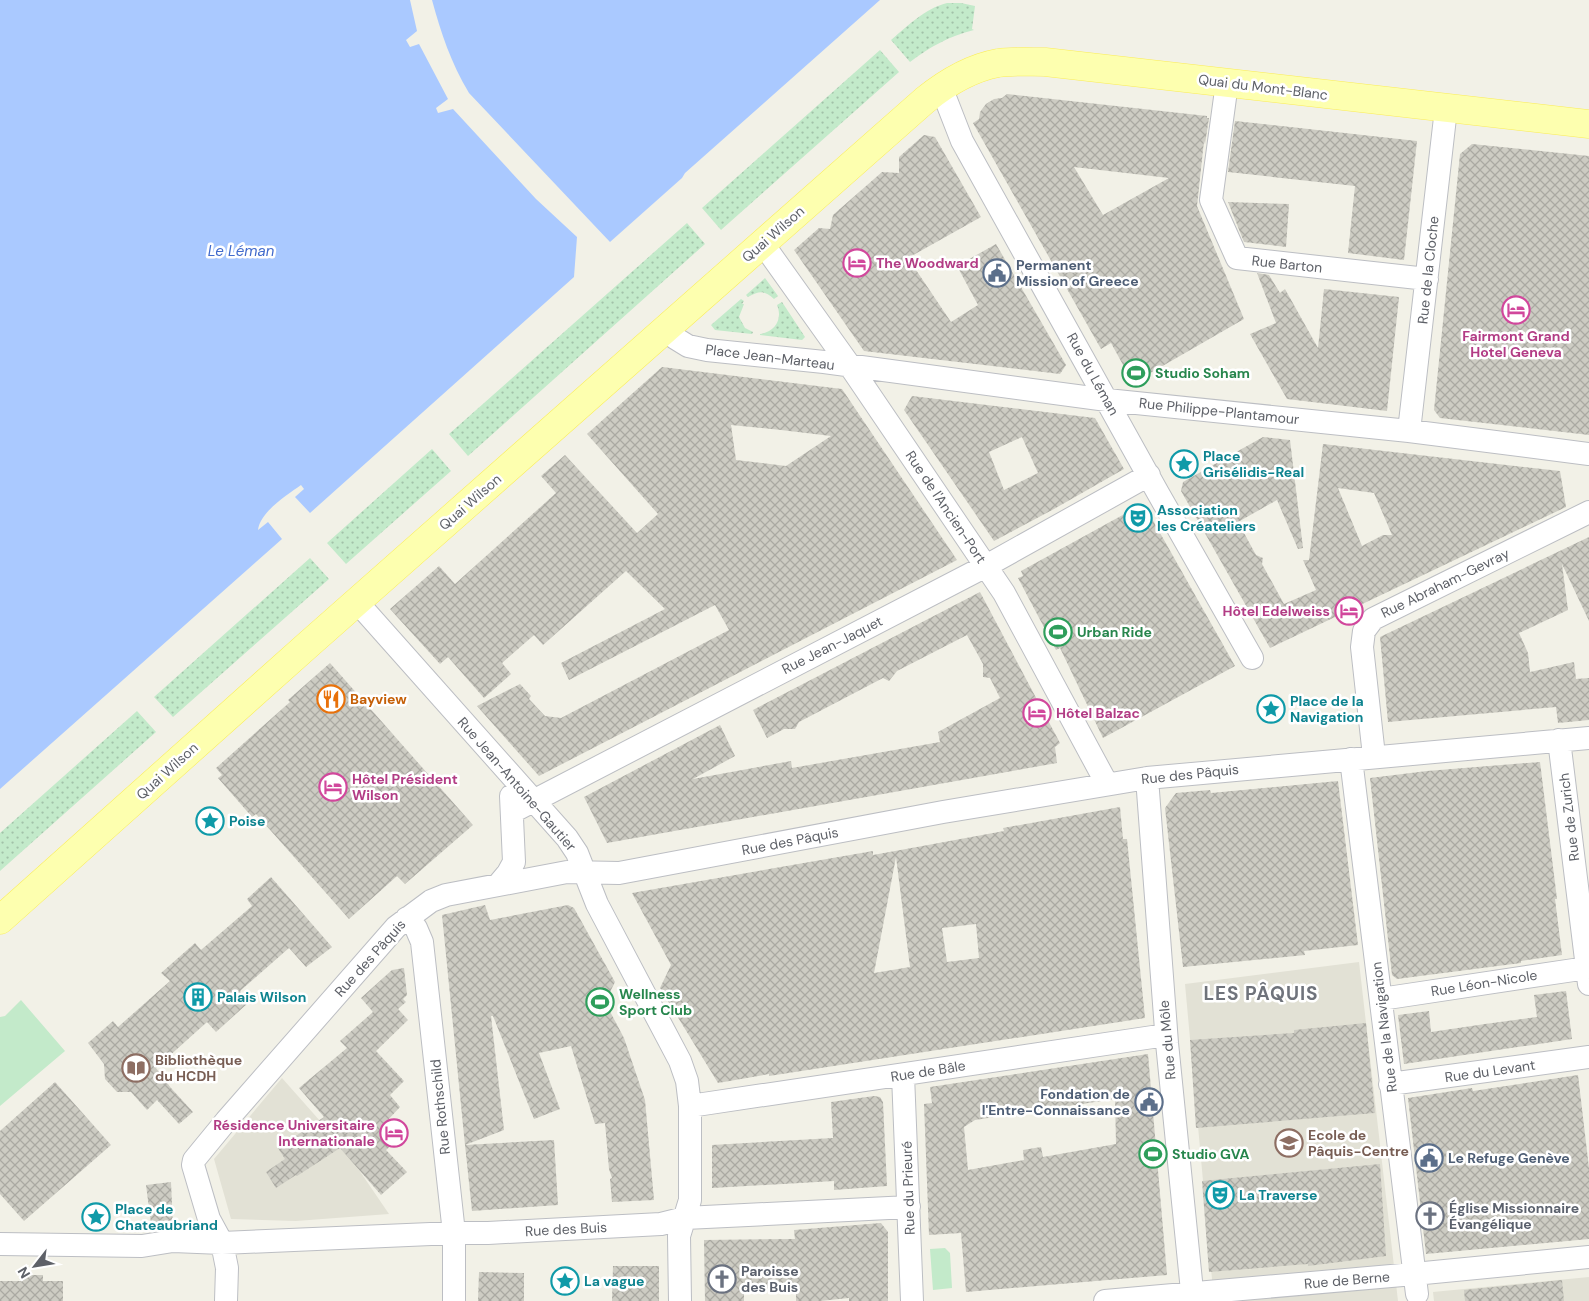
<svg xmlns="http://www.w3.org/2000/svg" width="1589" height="1301" font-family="'DM Sans',sans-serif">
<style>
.education{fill:#e2e1d5}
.grass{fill:url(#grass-dots)}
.park{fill:#c3eaca}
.water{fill:#aac9ff}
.building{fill:url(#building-cross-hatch);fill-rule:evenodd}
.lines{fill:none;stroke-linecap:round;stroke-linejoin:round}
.street-casing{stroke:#bcbec3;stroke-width:24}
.primary-casing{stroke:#fbed57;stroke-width:29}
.street{stroke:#fff;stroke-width:22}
.primary{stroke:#fdffaf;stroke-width:28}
.labels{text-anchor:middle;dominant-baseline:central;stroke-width:5;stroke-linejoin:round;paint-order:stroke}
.street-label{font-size:14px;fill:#5e6168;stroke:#fff}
.hotel-label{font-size:14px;font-weight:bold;fill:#b23c85;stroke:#fff;text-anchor:start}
.service-label{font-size:14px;font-weight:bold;fill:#4e5e75;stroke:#fff;text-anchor:start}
.leisure-label{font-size:14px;font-weight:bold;fill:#27864d;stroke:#fff;text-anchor:start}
.culture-label{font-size:14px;font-weight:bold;fill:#0d838f;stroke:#fff;text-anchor:start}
.food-label{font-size:14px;font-weight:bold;fill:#c56008;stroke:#fff;text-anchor:start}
.education-label{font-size:14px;font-weight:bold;fill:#785e54;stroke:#fff;text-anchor:start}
.worship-label{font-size:14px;font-weight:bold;fill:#5b616d;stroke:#fff;text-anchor:start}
.water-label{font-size:15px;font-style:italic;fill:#426bcc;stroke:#fff}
.district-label{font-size:19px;font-weight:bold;letter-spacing:1px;fill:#6f737b;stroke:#fff}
</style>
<defs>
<pattern id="grass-dots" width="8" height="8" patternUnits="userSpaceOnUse" patternTransform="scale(1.25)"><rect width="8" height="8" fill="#c3eaca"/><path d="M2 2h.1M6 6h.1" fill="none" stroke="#a2c1a8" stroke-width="1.8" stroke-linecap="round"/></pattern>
<pattern id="building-cross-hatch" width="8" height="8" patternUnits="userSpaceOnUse" patternTransform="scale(1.25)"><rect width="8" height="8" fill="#cdccc3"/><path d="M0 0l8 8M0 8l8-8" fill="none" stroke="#aaa9a2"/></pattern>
</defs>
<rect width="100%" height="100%" fill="#f2f1e7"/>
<path class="education" d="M1359,962L1398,1301H1214L1185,984Z
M282,1078L344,1148L389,1214L296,1221L231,1219L214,1159Z
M1589,1277V1301H1434L1433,1292Z"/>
<path class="grass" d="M947,3H961L975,6L972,29L974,30C949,36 930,47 910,62L891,40C909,25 924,9 947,3Z
M880,50L899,72L721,230L702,208Z
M687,223L705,244L468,456L449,434Z
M765,278L778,296L774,299C765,290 759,291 748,297L746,295Z
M741,299L744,301L742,304H744L739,317L745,328L753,332L752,334L715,330L711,325Z
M782,302L805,337L802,340L760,335V334C775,332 783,319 777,305Z
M432,449L451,471L346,564L327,543Z
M310,558L329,579L173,717L154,697Z
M137,711L156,732L0,871V833Z"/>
<path class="park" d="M21,1000L65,1051L0,1106V1017L5,1016Z
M945,1248L950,1253L952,1288L933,1290L930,1249Z"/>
<path class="water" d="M0,0H410L417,31L406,40L410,47L419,44L448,99L436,108L438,113L453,109L536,199L577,237L574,277L310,513L295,497L304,489L301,485C287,495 260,512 258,530L268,522L282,539L0,789Z
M432,0H880L685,173L682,178L610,242L469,93C451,63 441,33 432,0Z"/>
<path class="building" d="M1007,94L1207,116V118H1209L1205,144L1204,141L1197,206L1244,319L1133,383L1111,343L1101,349L973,123L979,119L980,112L986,104L994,99L1002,98ZM1074,167L1169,178L1103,215Z
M1235,121L1417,141L1404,260L1348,253L1355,186L1228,172Z
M924,135L935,137L981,217L908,258L951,322L978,305L957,266L996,244L1066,365L1060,374L864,351L794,250L819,228L830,229L833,215L882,172L899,173V157Z
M1472,144L1589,156V435L1440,418L1434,410L1460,154Z
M1228,202L1289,204L1286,247L1244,242Z
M1257,273L1269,275L1280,293L1285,289L1318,348L1324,289L1399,297L1387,411L1287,399L1250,334L1276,323Z
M662,367L842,389L957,560L539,776L477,706L520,684L531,696L529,699L545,716L561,718L729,630L715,605L569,680L561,663L665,609L626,571L543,645L534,635L502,663L511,674L484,698L448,657L440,664L390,609L439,566L455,584L556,493L541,476L565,455L637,533L658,514L587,434ZM731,425L781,430L831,436L786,466L736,460Z
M912,396L1095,418L1124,469L1054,509L994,541L904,410ZM1022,437L1038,473L1004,490L989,452Z
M1263,437L1290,440L1303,548L1298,549L1277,500L1238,522L1256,555L1263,558L1262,564L1284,604L1316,590L1303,560H1309L1323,444L1560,471L1566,507L1270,648L1181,491L1183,482ZM1338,488L1374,493L1392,535H1383L1362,546Z
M1139,506L1141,510L1146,508L1235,666L1103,738L1060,648L1056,650L1018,578L1023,576L1021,571Z
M1589,537V621L1562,564L1568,610L1519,633L1528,653L1530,672L1574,662L1576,679L1589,678V720L1558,723L1556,707L1388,722L1380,637Z
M980,592L1060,743L1055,747L1057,763L607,843L584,797L720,725L735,756L693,779L791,761L792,768L940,742L938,732L1000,698L990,678L983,677V664L967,635L897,671L889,681L883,678L799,722L795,729H784L767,738L753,710Z
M330,663L473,825L405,884L397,876L349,919L256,814L252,817L218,778L222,775L216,768L290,702L288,700Z
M1540,762L1557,899H1555L1562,955L1521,961V963L1397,979L1392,975L1370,778L1427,771Z
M1338,781L1358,945L1304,951L1305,955L1183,967L1165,808L1176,793L1210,790L1211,793Z
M1120,807L1123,839H1127L1145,1018L769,1076V1074L718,1083L660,988L671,965L632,893L873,851V855L917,847L1004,831L1003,828ZM896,857L910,967L874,973ZM976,924L979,958L947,962L942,928Z
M271,877L332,947L306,967L289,948L240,991L248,1003L216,1032L207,1022L156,1068L171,1088L193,1112L179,1124L157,1100L147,1110L131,1092H117L105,1079L104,1064L88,1043L113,1021L118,1027L170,981L161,973L195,943L201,950L252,906L247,899Z
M485,905L490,920L568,905L574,908L615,982L605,1002L624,1038L645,1100L654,1200L612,1202L610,1179L612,1178L609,1169L605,1123L595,1124L571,1046L539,1053L560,1109L534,1119L493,1016H491L504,1130L465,1145L442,915Z
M404,968L407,995L403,999L406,1002L398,1009L408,1020L376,1051L404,1081L390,1095L400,1107L387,1121L402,1136L386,1150L407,1172L381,1195L340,1148L297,1176L296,1175L276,1188L266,1172L285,1159L278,1148L324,1117L299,1088L347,1048L340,1041L373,1012L361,998L392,970Z
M1566,991L1572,1039L1404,1064L1398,1015L1429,1011L1431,1032L1485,1024L1537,1017L1534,995Z
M1366,1023L1375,1113L1196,1128L1190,1040L1294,1033V1030Z
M1148,1054L1167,1275L966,1292L961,1233L929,1235L924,1104L932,1103L930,1087ZM1115,1099L1116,1144L1043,1157L1041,1147L1023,1150L1024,1160L968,1170L964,1127L975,1120Z
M1578,1075L1589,1168V1239L1426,1254L1408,1098L1472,1088L1473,1091Z
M55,1082L111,1145L24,1221L0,1194V1131Z
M874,1096L880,1097L883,1102L887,1186L834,1190V1181L712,1188V1145L833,1138L831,1102Z
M554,1140L558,1205L472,1211L465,1145Z
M1380,1164L1386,1256L1308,1266V1264L1209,1272L1202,1181Z
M171,1182L173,1228L152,1231L146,1185Z
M881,1223L888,1232V1301H849V1298L820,1301H796V1287L744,1290V1301H705L704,1240L795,1239L794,1230Z
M613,1266H659V1301H612Z
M479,1272L524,1273V1301H478Z
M23,1275H43V1281H63V1301H0V1281H23Z
M1562,1280L1564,1301H1465L1464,1290Z"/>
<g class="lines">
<g class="street-casing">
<path id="street" d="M1227,83L1211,200L1237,258L1427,279
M941,87L962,141L1158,493L1252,658
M763,244L850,366L1004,593L1107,784
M666,328L675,338L688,346L707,350L824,362L1107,400L1409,431L1589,454
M1409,431L1446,109
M357,602L567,838L577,853L597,904L680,1061L687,1081L690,1106V1200L679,1236L680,1301
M1559,740L1589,984
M1374,756L1362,647L1364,631L1373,619L1589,512
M1351,759L1417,1294
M1147,778L1167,1043L1193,1301
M512,812L986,566L1149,475
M498,885L508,873L514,862L511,796
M407,918L416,928L422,942L454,1233V1301
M1381,999L1587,968
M903,1075L912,1301
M1390,1084L1589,1057
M690,1106L1166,1035
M0,1244L142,1246L173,1241L222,1243L454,1233H488L661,1224L685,1218L909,1207
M226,1301L227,1268L222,1243L209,1219L193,1165L194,1160L226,1121L396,927L431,901L446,895L567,872L619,873L943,812L1147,778L1589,738
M1105,1301L1414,1274L1589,1257"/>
</g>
<g class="primary-casing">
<path id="primary" d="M0,920L310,643L925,100C946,83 971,68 998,63C1013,61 1029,62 1045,62L1589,124"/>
</g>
<use href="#street" class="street"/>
<use href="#primary" class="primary"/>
</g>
<defs>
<g id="hotel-ring" transform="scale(1.4375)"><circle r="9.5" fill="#fff" stroke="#d1479c" stroke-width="1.5"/><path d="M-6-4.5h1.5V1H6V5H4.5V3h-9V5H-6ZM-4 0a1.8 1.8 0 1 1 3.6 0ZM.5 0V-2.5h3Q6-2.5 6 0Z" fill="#d1479c"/></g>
<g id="civic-ring" transform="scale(1.4375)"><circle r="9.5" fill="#fff" stroke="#5c6f8a" stroke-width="1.5"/><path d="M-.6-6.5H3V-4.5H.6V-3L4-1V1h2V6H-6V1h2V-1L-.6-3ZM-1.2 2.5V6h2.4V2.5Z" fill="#5c6f8a"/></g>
<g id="stadium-ring" transform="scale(1.4375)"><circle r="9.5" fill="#fff" stroke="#2e9e5b" stroke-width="1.5"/><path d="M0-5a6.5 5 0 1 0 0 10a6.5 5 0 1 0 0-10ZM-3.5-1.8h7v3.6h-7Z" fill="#2e9e5b"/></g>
<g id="sight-ring" transform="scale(1.4375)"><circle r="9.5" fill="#fff" stroke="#0f9aa8" stroke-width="1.5"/><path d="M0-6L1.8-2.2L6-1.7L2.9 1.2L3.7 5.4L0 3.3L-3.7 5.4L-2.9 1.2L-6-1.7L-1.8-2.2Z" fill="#0f9aa8"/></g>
<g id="theatre-ring" transform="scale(1.4375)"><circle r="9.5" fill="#fff" stroke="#0f9aa8" stroke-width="1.5"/><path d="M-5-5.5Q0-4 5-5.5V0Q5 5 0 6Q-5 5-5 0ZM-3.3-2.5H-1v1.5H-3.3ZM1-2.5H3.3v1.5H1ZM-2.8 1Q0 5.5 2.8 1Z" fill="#0f9aa8"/></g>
<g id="restaurant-ring" transform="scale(1.4375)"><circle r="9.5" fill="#fff" stroke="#e8710a" stroke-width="1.5"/><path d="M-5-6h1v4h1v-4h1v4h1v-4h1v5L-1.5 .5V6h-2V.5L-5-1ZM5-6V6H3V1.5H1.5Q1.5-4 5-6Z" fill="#e8710a"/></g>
<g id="building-ring" transform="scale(1.4375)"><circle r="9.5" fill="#fff" stroke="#0f9aa8" stroke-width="1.5"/><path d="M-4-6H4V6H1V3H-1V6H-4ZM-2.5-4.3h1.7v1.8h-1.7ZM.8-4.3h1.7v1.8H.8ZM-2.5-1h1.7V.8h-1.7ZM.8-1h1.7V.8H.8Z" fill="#0f9aa8"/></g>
<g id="library-ring" transform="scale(1.4375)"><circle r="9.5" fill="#fff" stroke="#8d6e63" stroke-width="1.5"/><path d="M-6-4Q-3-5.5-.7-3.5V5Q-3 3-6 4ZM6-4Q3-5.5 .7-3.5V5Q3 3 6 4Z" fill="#8d6e63"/></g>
<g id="school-ring" transform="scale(1.4375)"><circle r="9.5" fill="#fff" stroke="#8d6e63" stroke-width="1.5"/><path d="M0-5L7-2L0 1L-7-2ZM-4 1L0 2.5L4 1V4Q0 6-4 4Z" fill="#8d6e63"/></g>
<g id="church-ring" transform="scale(1.4375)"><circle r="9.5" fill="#fff" stroke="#6b7280" stroke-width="1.5"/><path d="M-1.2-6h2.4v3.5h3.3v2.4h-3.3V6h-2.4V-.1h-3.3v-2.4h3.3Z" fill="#6b7280"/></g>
</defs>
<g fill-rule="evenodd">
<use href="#hotel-ring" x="857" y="263"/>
<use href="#civic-ring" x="997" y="273"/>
<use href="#hotel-ring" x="1516" y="310"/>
<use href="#stadium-ring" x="1136" y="373"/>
<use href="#sight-ring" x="1184" y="464"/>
<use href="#theatre-ring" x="1138" y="518"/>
<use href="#hotel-ring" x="1349" y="611"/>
<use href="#stadium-ring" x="1058" y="632"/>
<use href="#restaurant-ring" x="331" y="699"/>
<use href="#sight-ring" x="1271" y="709"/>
<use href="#hotel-ring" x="1037" y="713"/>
<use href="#hotel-ring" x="333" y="787"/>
<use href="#sight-ring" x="210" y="821"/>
<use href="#building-ring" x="198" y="997"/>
<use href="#stadium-ring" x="600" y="1002"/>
<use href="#library-ring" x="136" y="1068"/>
<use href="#civic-ring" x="1149" y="1102"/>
<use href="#hotel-ring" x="394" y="1133"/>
<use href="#school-ring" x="1289" y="1143"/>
<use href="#stadium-ring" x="1153" y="1154"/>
<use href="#civic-ring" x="1429" y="1158"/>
<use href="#theatre-ring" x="1220" y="1195"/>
<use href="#church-ring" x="1430" y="1216"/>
<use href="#sight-ring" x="96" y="1217"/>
<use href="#church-ring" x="722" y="1279"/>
<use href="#sight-ring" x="565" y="1281"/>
</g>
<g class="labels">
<g class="street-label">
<text transform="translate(1263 87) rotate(7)">Quai du Mont-Blanc</text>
<text transform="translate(773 234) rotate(-41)">Quai Wilson</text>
<text transform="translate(1287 264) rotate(6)">Rue Barton</text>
<text transform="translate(1428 270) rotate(-84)">Rue de la Cloche</text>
<text transform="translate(770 357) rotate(7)">Place Jean-Marteau</text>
<text transform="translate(1093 374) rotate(61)">Rue du Léman</text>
<text transform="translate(1219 411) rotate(6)">Rue Philippe-Plantamour</text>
<text transform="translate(470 502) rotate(-41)">Quai Wilson</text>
<text transform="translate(946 507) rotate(56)">Rue de l'Ancien-Port</text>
<text transform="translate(1445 583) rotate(-26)">Rue Abraham-Gevray</text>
<text transform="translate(832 645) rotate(-27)">Rue Jean-Jaquet</text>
<text transform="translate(167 771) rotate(-42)">Quai Wilson</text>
<text transform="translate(1190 774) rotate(-6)">Rue des Pâquis</text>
<text transform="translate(517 784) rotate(49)">Rue Jean-Antoine-Gautier</text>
<text transform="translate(1569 817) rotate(-97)">Rue de Zurich</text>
<text transform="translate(790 841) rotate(-11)">Rue des Pâquis</text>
<text transform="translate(370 958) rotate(-48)">Rue des Pâquis</text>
<text transform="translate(1484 983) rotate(-9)">Rue Léon-Nicole</text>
<text transform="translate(1384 1027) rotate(-97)">Rue de la Navigation</text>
<text transform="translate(1167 1040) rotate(-95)">Rue du Môle</text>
<text transform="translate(928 1071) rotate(-9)">Rue de Bâle</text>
<text transform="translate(1490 1071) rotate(-8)">Rue du Levant</text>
<text transform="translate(440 1107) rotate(-96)">Rue Rothschild</text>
<text transform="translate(908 1188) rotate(-92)">Rue du Prieuré</text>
<text transform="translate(566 1229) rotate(-3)">Rue des Buis</text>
<text transform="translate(1347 1280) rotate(-5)">Rue de Berne</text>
</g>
<g class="hotel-label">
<text x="876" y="263">The Woodward</text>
<text x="1516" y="336" text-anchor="middle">Fairmont Grand<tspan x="1516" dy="16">Hotel Geneva</tspan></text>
<text x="1330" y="611" text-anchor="end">Hôtel Edelweiss</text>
<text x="1056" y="713">Hôtel Balzac</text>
<text x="352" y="779">Hôtel Président<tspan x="352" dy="16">Wilson</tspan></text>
<text x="375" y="1125" text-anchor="end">Résidence Universitaire<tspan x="375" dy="16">Internationale</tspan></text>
</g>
<g class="service-label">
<text x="1016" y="265">Permanent<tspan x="1016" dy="16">Mission of Greece</tspan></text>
<text x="1130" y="1094" text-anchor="end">Fondation de<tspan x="1130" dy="16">l'Entre-Connaissance</tspan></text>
<text x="1448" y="1158">Le Refuge Genève</text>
</g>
<g class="leisure-label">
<text x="1155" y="373">Studio Soham</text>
<text x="1077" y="632">Urban Ride</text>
<text x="619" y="994">Wellness<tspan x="619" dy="16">Sport Club</tspan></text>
<text x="1172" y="1154">Studio GVA</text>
</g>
<g class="culture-label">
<text x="1203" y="456">Place<tspan x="1203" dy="16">Grisélidis-Real</tspan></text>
<text x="1157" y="510">Association<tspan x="1157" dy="16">les Créateliers</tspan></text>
<text x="1290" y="701">Place de la<tspan x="1290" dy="16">Navigation</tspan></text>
<text x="229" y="821">Poise</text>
<text x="217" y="997">Palais Wilson</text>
<text x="1239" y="1195">La Traverse</text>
<text x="115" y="1209">Place de<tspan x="115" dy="16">Chateaubriand</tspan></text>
<text x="584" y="1281">La vague</text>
</g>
<g class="food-label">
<text x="350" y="699">Bayview</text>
</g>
<g class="education-label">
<text x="155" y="1060">Bibliothèque<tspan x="155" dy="16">du HCDH</tspan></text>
<text x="1308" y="1135">Ecole de<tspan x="1308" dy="16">Pâquis-Centre</tspan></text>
</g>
<g class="worship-label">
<text x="1449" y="1208">Église Missionnaire<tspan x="1449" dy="16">Évangélique</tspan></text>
<text x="741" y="1271">Paroisse<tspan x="741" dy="16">des Buis</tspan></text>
</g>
<g class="water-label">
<text x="241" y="251">Le Léman</text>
</g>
<g class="district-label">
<text x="1261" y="993">LES PÂQUIS</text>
</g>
</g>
<g transform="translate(35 1266) rotate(239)" stroke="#ffffff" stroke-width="4" paint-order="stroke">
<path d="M0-4L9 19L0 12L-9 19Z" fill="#5e6168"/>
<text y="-8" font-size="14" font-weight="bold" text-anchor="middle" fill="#5e6168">N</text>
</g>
</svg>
